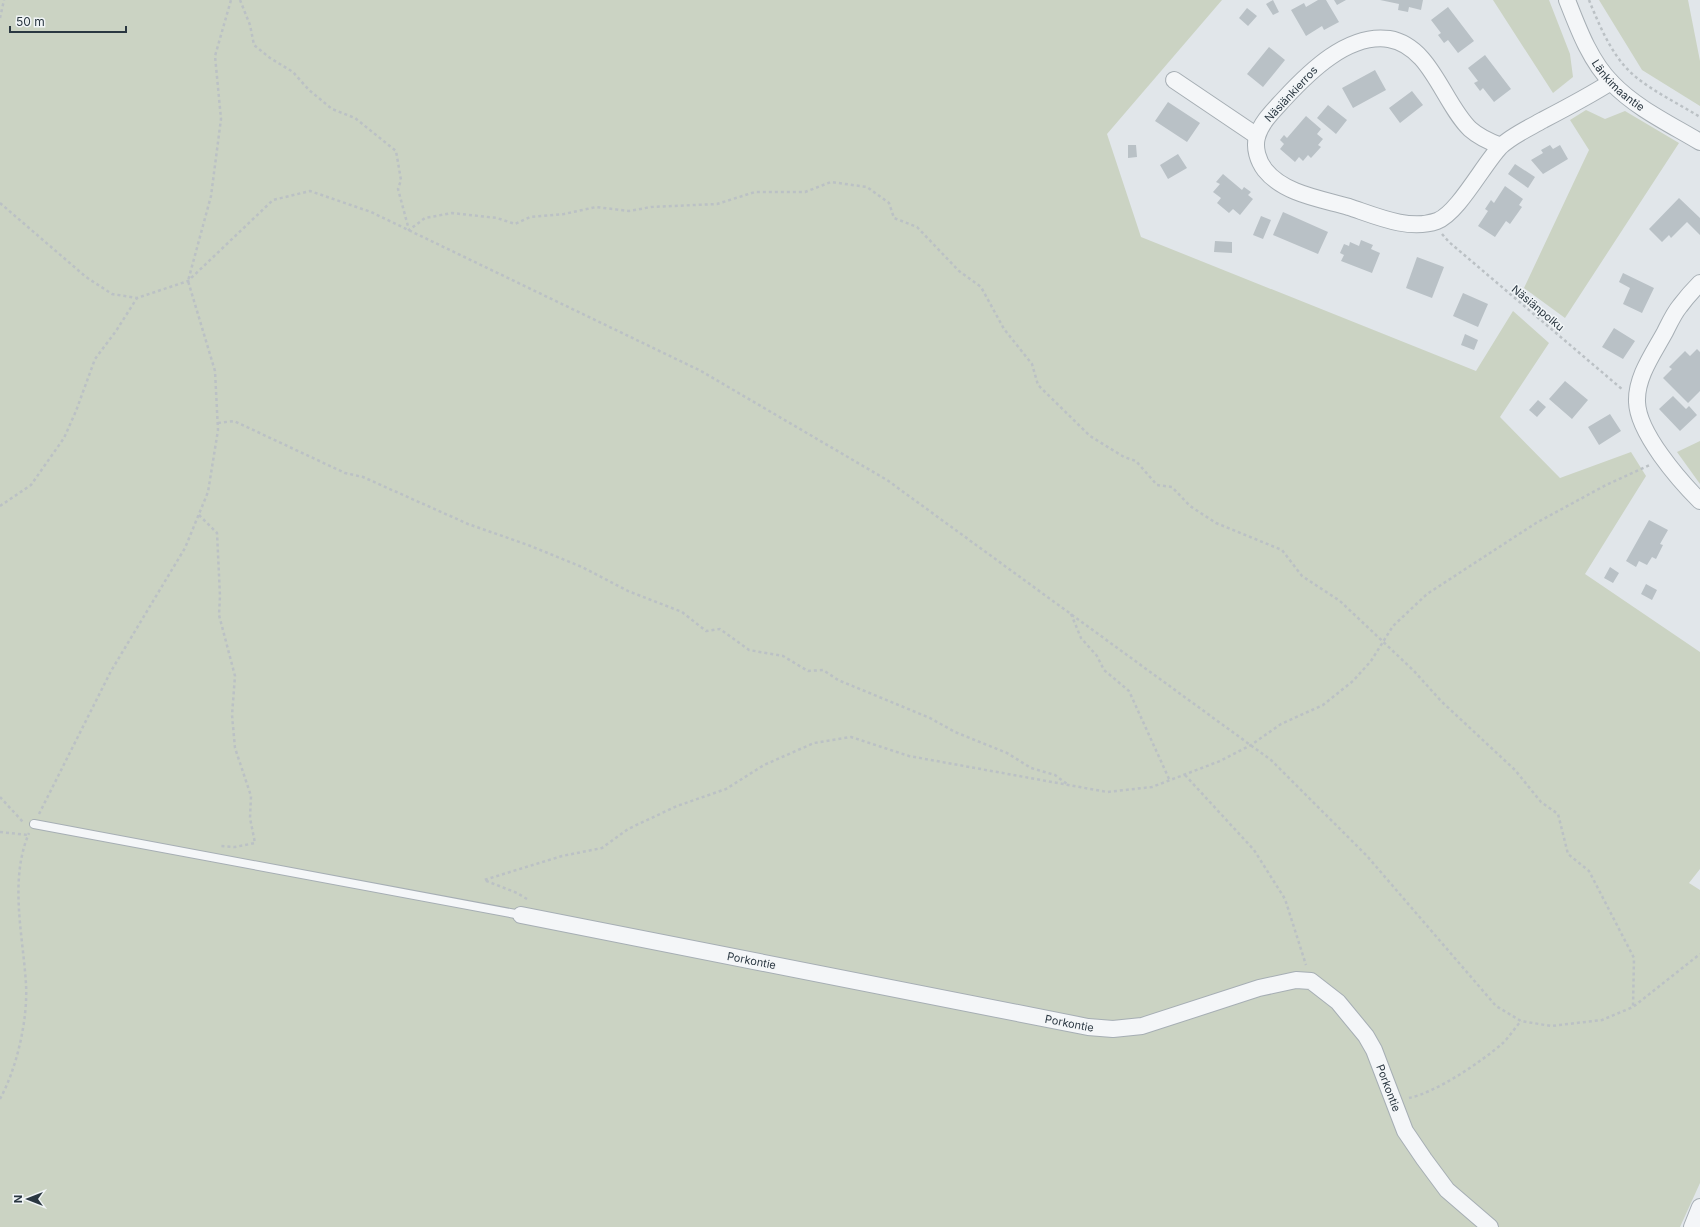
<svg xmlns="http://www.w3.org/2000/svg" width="1700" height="1227" font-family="Inter,sans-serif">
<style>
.green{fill:#cbd3c3}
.building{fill:#b9c1c6}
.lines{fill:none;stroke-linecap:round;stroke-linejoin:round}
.service-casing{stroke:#a6aeb4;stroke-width:10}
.minor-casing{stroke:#a6aeb4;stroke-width:18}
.path{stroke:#bbc1c5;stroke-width:2.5;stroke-dasharray:3 3;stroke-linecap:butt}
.service{stroke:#f4f6f8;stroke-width:8}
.minor{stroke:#f4f6f8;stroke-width:16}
.labels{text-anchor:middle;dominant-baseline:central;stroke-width:3;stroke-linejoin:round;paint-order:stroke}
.street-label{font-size:11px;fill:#2a3741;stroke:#f1f5f7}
</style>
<rect width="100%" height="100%" fill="#e1e6ea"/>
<path class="green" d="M0,0H1222L1107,134L1141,237L1476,371L1513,311L1549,343L1500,417L1560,478L1631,452L1646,476L1585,574L1700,652V869L1689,883L1700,890V1183L1680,1227H0Z
M1493,0H1549L1570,54L1573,77L1553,93Z
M1599,0H1688L1700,61V106L1642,70Z
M1586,110L1605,119L1625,111L1679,143L1565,318L1524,288L1589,150L1570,120Z
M1700,441V484L1677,452Z"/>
<path class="building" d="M1273,0L1279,12L1273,15L1266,4Z
M1318,0H1326L1339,22L1324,30L1322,26L1306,36L1291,10L1304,3L1306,7Z
M1334,0H1346L1337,5Z
M1380,0H1423L1421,10L1409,7L1408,12L1398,10L1399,4Z
M1448,7L1474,41L1458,53L1448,40L1444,43L1438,35L1441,33L1431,20Z
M1247,8L1257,16L1248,26L1239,18Z
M1269,47L1285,60L1263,87L1247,74Z
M1485,55L1511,89L1494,102L1483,88L1480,91L1474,83L1478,81L1468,68Z
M1375,70L1386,90L1353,108L1342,88Z
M1412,91L1423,105L1400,123L1389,108Z
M1168,102L1200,123L1187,142L1155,121Z
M1328,105L1347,120L1336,134L1317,118Z
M1306,116L1321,129L1317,134L1323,139L1318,145L1321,147L1311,158L1308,155L1303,161L1299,157L1295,162L1280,149L1284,144L1280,140L1284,135L1287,138Z
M1128,145H1136L1137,157L1128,158Z
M1550,145L1553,149L1560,145L1568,159L1543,174L1531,160L1543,153L1541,150Z
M1178,154L1187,168L1168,179L1160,165Z
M1515,164L1535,177L1528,188L1508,174Z
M1223,174L1242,190L1244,187L1251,192L1248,195L1253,199L1240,215L1233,209L1229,213L1217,203L1221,198L1213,192L1220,184L1216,182Z
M1505,186L1523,199L1519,205L1522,207L1510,224L1506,221L1495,237L1478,226L1488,211L1485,209L1491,200L1494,203Z
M1679,198L1700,218V235L1687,222L1671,238L1669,235L1662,242L1649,229Z
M1283,212L1328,232L1318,254L1273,235Z
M1261,216L1271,220L1263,239L1253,235Z
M1361,240L1373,245L1371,249L1380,253L1372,273L1341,261L1344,255L1340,253L1344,244L1349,246L1350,242L1359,246Z
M1215,241L1232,242V253L1214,252Z
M1417,257L1444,267L1432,298L1406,288Z
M1623,273L1654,288L1642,313L1623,304L1630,288L1619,282Z
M1463,293L1488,304L1478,327L1453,316Z
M1614,328L1635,341L1623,359L1602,347Z
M1465,334L1478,340L1474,350L1461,345Z
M1697,349L1700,352V391L1688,403L1663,378L1672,369L1669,367L1685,351L1690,356Z
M1565,381L1588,400L1572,419L1549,399Z
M1673,396L1686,409L1689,406L1697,415L1680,431L1659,409Z
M1538,400L1546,407L1537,417L1529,410Z
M1610,414L1621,431L1599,445L1588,427Z
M1649,520L1668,530L1660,544L1663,545L1656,559L1652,557L1647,565L1639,561L1636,567L1626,561Z
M1610,567L1619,573L1613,583L1604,578Z
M1646,584L1657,590L1652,600L1641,594Z"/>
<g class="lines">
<g class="service-casing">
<path id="service" d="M34,824L521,915"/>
</g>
<g class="minor-casing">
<g id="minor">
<path id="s1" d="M1567,0C1578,28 1590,61 1612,83C1636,108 1670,124 1700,142"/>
<path d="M1174,80L1257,136"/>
<path d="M1501,146C1490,142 1479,137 1470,129C1443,103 1431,46 1389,39C1348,33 1309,72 1284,99C1274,110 1261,122 1257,137C1254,148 1258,161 1265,170C1284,194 1322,199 1349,207C1376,216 1409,231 1437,221C1458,213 1483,165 1500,147C1511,136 1529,128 1543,120C1566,108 1589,96 1611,82"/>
<path d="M1700,283C1693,290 1686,298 1680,306C1674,313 1669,324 1665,332C1653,354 1636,377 1637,402C1638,433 1679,480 1700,501"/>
<path id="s2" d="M521,915L1088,1027L1113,1029L1142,1026L1259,988L1296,980L1311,981L1338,1002L1366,1036L1374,1050L1405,1131L1424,1159L1447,1190L1490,1227"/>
<path d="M1692,1227L1700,1207"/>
</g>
</g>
<path class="path" d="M240,0L250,25L254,45L270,58L293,72L309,90L332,109L355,118L396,151L401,180L398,189L409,230L425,218L452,213L497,218L515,224L530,217L564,214L596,207L629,211L651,207L717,204L755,192H805L831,182L867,187L889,203L894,218L917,227L959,271L981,287L1004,329L1032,364L1038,385L1090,436L1124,457L1136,461L1157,485L1172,487L1190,506L1216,523L1282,550L1302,576L1340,601L1414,671L1441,701L1515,770L1541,802L1558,814L1568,854L1589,871L1634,958L1633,1007
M1589,0C1600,27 1613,59 1637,78C1656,93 1679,104 1700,117
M0,18L4,0
M0,203L86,277L112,294L137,298L188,281L273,200L310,191L371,212L701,371L887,480L1271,760L1367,856L1496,1006L1521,1021L1551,1026L1602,1020L1633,1007L1700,954
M1442,234L1449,242L1623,390
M218,423L234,421L345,473L363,477L468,524L528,545L582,567L628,591L682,612L706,631L720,629L749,650L783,656L808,671L823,670L838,680L930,718L955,732L1007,753L1031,768L1055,775L1067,784
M0,506L31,485L64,438L76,411L95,359L116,331L137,298
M199,515L217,533L220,596L219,615L235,676L232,715L235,748L251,796L250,818L255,843L235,847L221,846
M1071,614L1081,638L1097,656L1104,670L1129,691L1170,781
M1185,775L1254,850L1285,899L1306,965
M0,797L23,822
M39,814L111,671L185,548L208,492L218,430L215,371L188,281L211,196L221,119L215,56L231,0
M0,832L28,835
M527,899L517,893L484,880L562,856L602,848L628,829L677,806L726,789L764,765L814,743L851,737L909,756L1107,792L1152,787L1220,761L1251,745L1281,724L1323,705L1353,681L1371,661L1393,626L1427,594L1536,523L1606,485L1650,465
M1409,1098C1437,1092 1481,1062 1503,1043C1509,1037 1515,1028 1521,1021
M0,1099C17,1068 28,1019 26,984C23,935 9,880 29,833"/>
<use href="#service" class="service"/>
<use href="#minor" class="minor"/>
</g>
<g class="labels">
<g class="street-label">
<text stroke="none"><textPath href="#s1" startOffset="101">Länkimaantie</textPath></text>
<text transform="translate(1291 94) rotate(-47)">Näsiänkierros</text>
<text transform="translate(1538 308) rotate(40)">Näsiänpolku</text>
<text stroke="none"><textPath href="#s2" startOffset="235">Porkontie</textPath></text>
<text stroke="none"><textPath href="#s2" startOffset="559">Porkontie</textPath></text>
<text stroke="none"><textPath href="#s2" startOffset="943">Porkontie</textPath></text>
</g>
</g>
<g transform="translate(28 1199) rotate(270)" stroke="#f1f5f7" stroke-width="3" paint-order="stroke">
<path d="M0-3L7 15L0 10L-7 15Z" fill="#2a3741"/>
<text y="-6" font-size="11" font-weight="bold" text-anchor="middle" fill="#2a3741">N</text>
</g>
<path d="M10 26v6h116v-6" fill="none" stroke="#2a3741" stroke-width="2"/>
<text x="16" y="26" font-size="12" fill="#2a3741" stroke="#f1f5f7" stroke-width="3" paint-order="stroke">50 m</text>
</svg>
